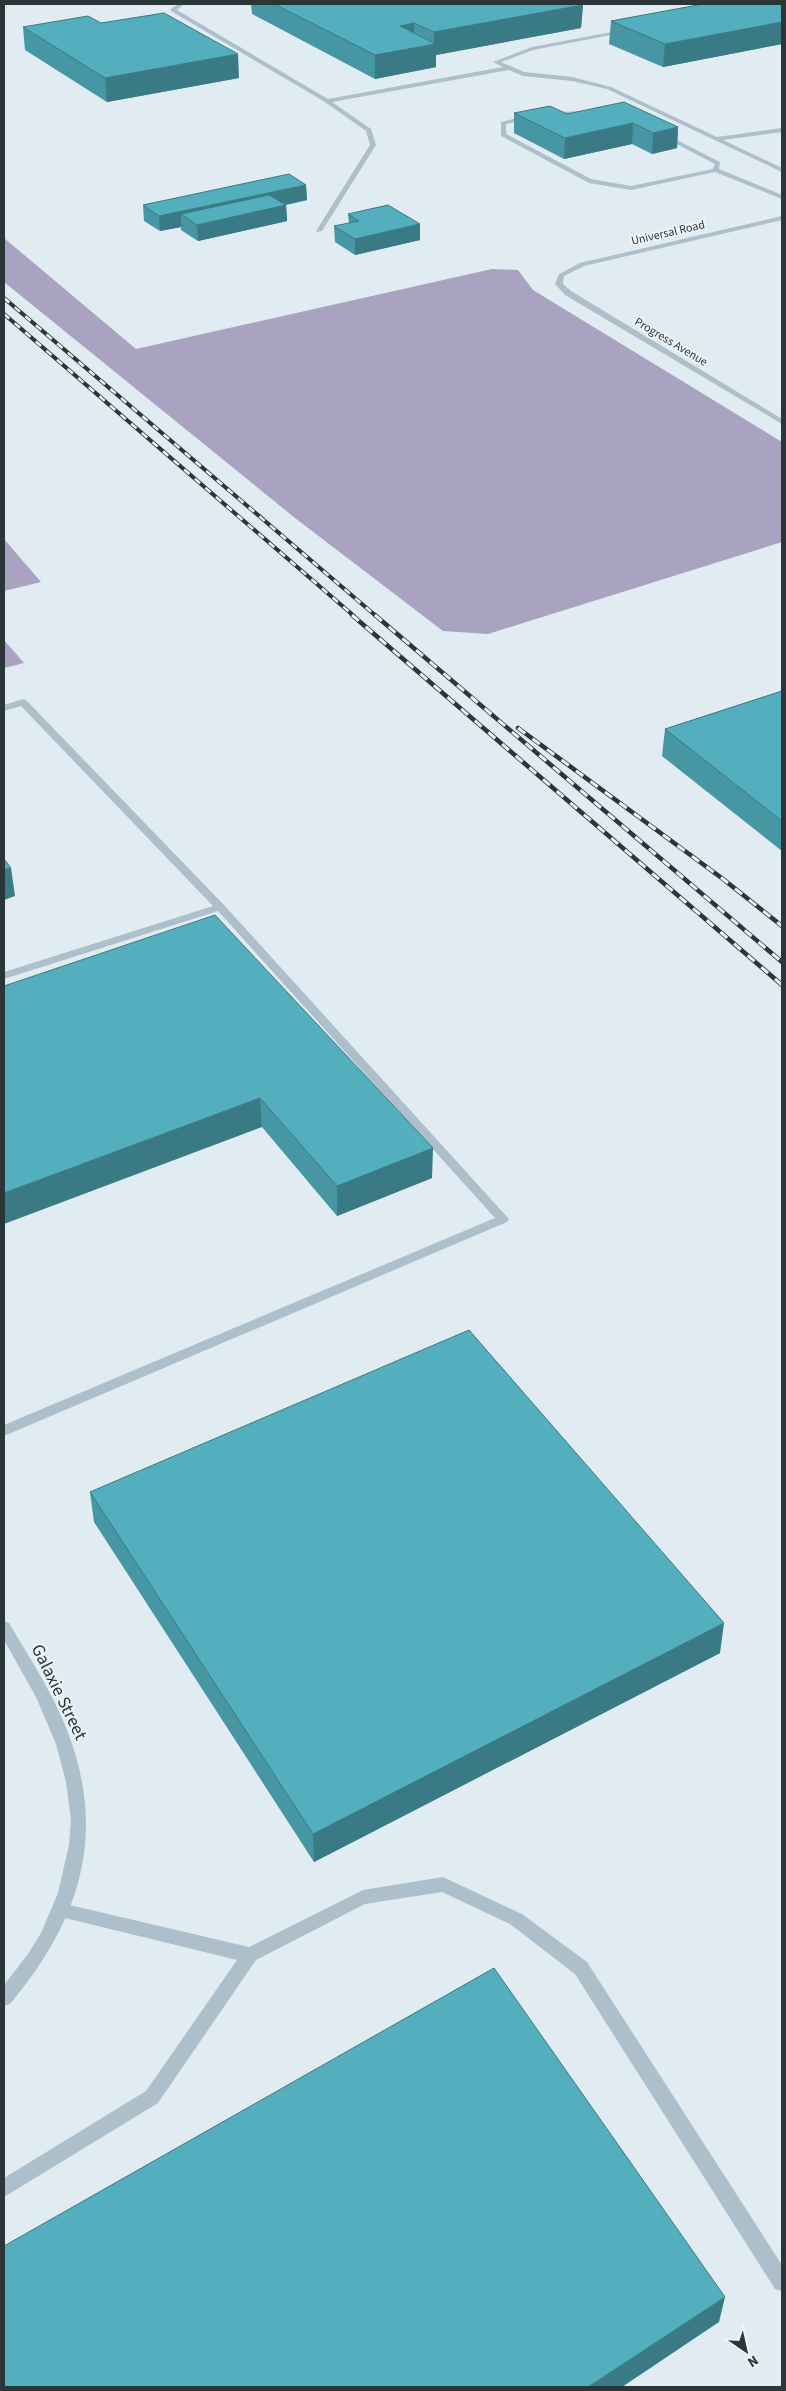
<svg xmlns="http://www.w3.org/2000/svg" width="786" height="2391" font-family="'Source Sans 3',sans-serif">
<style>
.green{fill:#a9a2c0}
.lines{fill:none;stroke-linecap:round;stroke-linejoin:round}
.lane{fill:#adbfca;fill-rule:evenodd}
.street{fill:#adbfca;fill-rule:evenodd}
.rail-far1-casing{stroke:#2b3639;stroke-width:4}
.rail-casing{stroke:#2b3639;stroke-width:4.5}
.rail-far1{stroke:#edf4f9;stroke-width:2.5;stroke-dasharray:7;stroke-linecap:butt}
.rail{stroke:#edf4f9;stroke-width:3;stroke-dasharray:9;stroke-linecap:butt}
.wall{fill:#4796a3}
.shaded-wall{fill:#3a7a85}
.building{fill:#53aebe;stroke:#3a7a85}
.labels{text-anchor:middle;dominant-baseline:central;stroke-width:4;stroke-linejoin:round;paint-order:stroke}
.far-street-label{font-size:12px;fill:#2b3639;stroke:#edf4f9}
.near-street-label{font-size:18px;fill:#2b3639;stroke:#edf4f9}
</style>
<rect width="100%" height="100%" fill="#e1ebf2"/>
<path class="green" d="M4,238L136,349L492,269L518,270L533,290L782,442V542L488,634L443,631L295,518L4,282Z
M4,539L41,582L4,591Z
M4,640L24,663L4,668Z"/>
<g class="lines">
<path class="lane" d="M178,4H184L177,10L328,99L503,67L493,62L532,47L628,29L626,32L533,50L501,62L524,72L572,77L611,87L717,137L782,128V132L723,140L782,168V172L607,89L572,81L523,76L509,70L332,102L371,129L376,145L322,231L317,232L316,231L370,145L366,131L325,102L171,11V9Z
M589,111L591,114L549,116L546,114L549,112Z
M530,115L532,118L506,124V134L591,179L631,186L713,169L715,164L661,136L663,133L720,162L719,169L782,195V199L715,172L631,190L589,183L501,136V122Z
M23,699L26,700L224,905L509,1219L507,1222L4,1436V1425L495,1218L218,911L4,979V972L213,906L21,706L4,711V705Z
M443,1877L522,1914L587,1962L782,2265V2291L775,2289L575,1974L510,1924L442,1892L365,1904L256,1960L158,2103L4,2197V2178L146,2091L237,1960L61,1917L55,1915L53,1910L55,1905L61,1903L249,1947L363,1890Z"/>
<path class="street" d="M782,216V220L584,266L564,276L563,284L571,291L782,419V424L565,295L555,284L559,274L580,263Z
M4,1621L9,1623C32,1662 58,1701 72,1744C106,1844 75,1926 10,2004L4,2006V1985L28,1954L41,1933L58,1893L69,1845L71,1820L66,1782L56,1744L36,1697L4,1640Z"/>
<g class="rail-far1-casing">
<path id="rail-far1" d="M4,298L376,616
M4,314L354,616"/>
</g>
<g class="rail-casing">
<path id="rail" d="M352,615L782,985
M375,615L782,962
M518,728L723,879L782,926"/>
</g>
<use href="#rail-far1" class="rail-far1"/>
<use href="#rail" class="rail"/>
</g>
<path class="wall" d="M251,4H580L583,5L581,28L436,55V67L375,79L252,14Z
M782,4V44L663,67L609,44L611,21Z
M101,23L239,78L107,102L25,50L23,27Z
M514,113L567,114L678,127L677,148L652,154L632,144L564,159L514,133Z
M306,185L307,200L286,205L287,221L198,241L181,230V227L160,231L144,221L143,205Z
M348,214L420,224V240L355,255L335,242L334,226L349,223Z
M782,691V851L662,756L665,729Z
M215,915L432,1178L337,1216L262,1127Z
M90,1492L720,1653L314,1862L94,1522Z"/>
<path class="shaded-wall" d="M583,5L581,28L436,55V67L375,79V55L434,44V32Z
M782,22V44L663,67L665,44Z
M414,23V46L400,26Z
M238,54L239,78L107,102L105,78Z
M633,123L632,144L564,159L565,138Z
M678,127L677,148L652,154L653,133Z
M306,185L307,200L196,224L181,214V227L160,231L159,216Z
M286,205L287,221L198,241L197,225Z
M420,224V240L355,255V239Z
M11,868L15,896L4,900V870Z
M260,1098L262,1127L4,1224V1193Z
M433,1148L432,1178L337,1216V1186Z
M724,1623L720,1653L314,1862L313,1834Z
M725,2297L719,2322L622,2387H588Z"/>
<path class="building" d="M274,4H580L583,5L434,32L414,23L400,26L436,44L375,55Z
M703,4H782V22L665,44L611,21Z
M164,13L238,54L105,78L23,27L88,16L101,23Z
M624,102L678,127L653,133L633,123L565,138L514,113L550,106L567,114Z
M289,174L306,185L159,216L143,205Z
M269,195L286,205L197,225L181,214Z
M388,205L420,224L355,239L334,226L359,221L348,214Z
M782,691V821L665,729Z
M4,859L11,868L4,870Z
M215,915L433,1148L337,1186L260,1098L4,1193V986Z
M469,1330L724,1623L313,1834L90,1492Z
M494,1968L725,2297L588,2387H4V2246Z"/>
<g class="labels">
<g class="far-street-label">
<text transform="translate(668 233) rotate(-13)">Universal Road</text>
<text transform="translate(671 342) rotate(31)">Progress Avenue</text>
</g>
<g class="near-street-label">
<text transform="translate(59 1692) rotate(64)">Galaxie Street</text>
</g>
</g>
<rect width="786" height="2391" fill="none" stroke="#2b3639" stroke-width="10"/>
<g transform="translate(746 2351) rotate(146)" stroke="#edf4f9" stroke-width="4" paint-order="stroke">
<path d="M0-4L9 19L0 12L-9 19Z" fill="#2b3639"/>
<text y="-8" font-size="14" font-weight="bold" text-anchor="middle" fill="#2b3639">N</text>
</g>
</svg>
